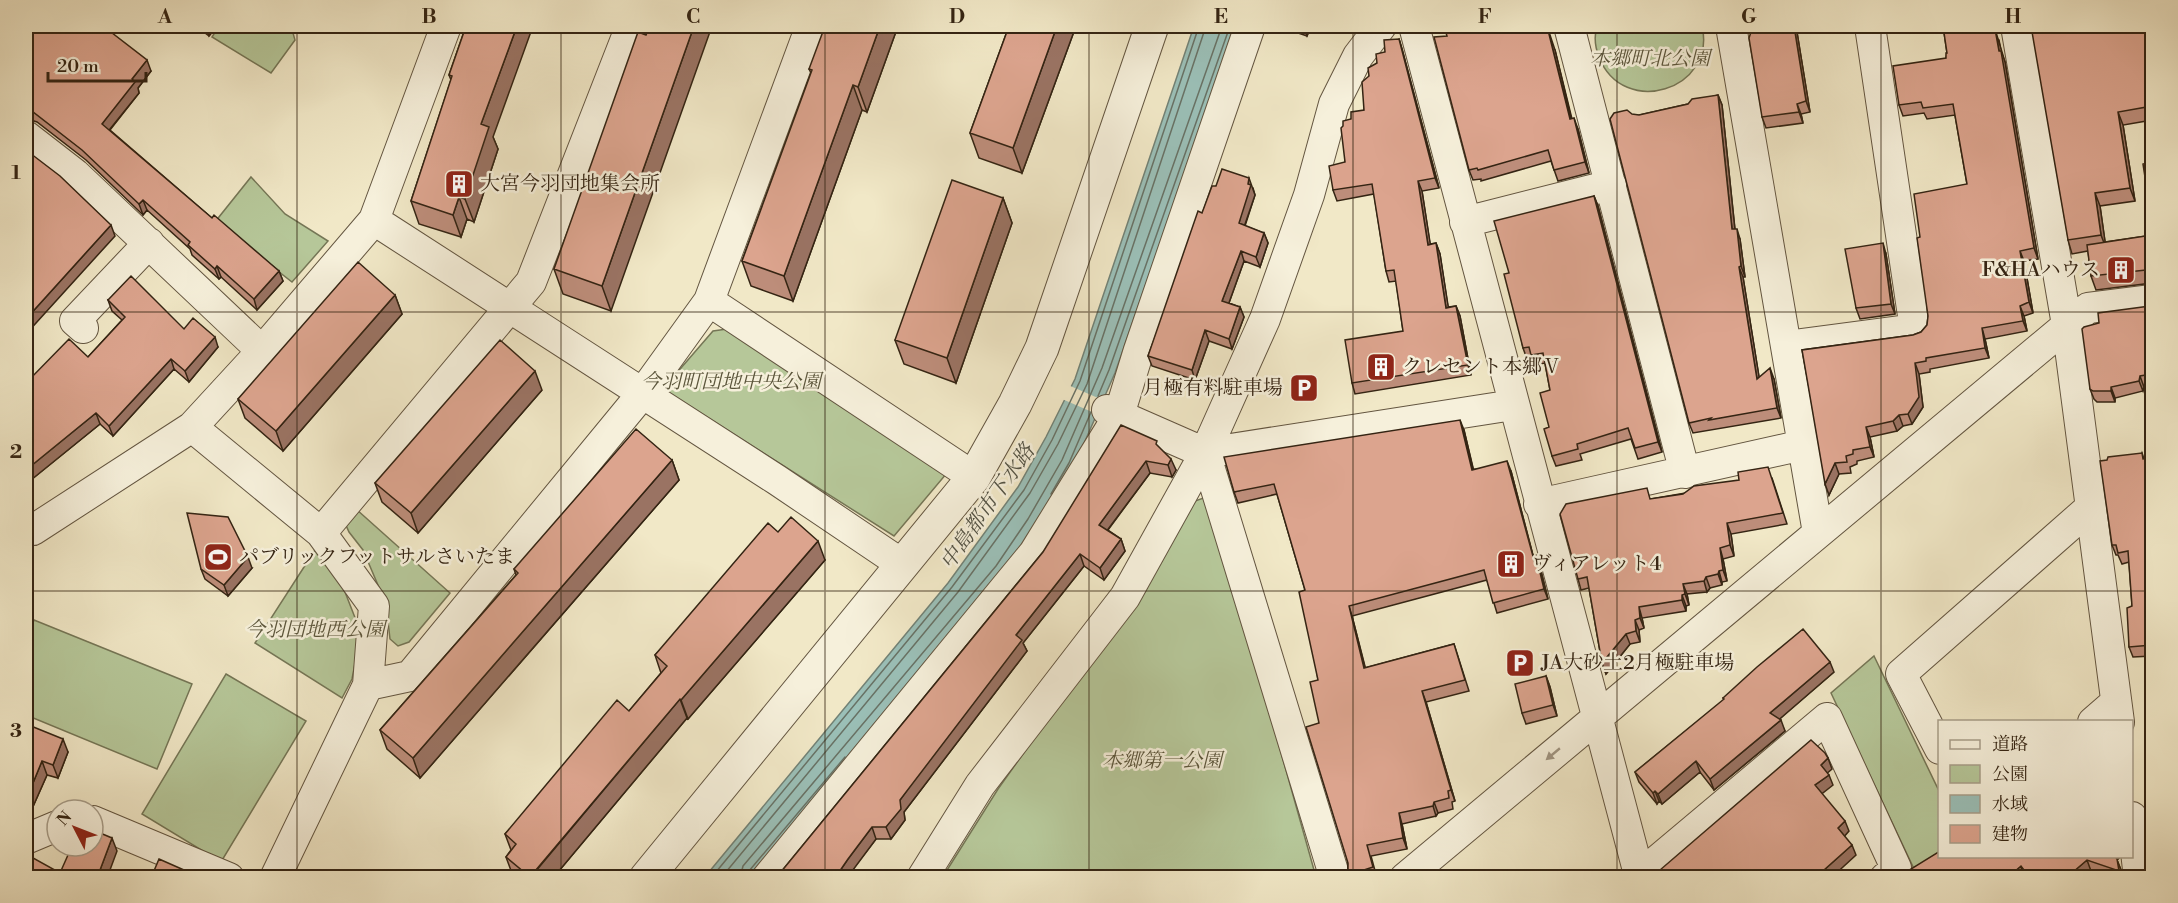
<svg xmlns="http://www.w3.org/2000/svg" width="2178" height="903" font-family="'Libre Bodoni','Noto Serif JP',serif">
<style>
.green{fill:#b6c799;stroke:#757656;stroke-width:1.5}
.water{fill:#9bc0b8;stroke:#728276;stroke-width:1.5}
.pier{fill:#f1e8c7}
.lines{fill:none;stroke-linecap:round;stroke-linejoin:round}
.shore{stroke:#687266;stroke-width:1.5}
.minor-casing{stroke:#635540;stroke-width:32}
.tertiary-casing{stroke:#635540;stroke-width:35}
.minor{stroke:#f6f0db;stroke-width:30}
.tertiary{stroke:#f6f0db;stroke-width:33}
.wall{fill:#bd8d7a;stroke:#342413;stroke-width:1.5}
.shaded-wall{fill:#9a7363;stroke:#342413;stroke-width:1.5}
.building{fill:#dca48e;stroke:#342413;stroke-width:1.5}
.oneway{fill:#9f9481}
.grid{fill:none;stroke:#342413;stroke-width:1.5;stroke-opacity:0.55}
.labels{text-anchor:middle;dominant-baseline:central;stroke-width:5;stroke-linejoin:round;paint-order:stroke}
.park-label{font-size:20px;font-style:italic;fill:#5b553b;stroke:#f6f0db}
.poi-label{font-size:20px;fill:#342413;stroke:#f6f0db;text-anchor:start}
.water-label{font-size:21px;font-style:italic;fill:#535345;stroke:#f6f0db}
.neatline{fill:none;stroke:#342413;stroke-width:2}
.grid-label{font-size:20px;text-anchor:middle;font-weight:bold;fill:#342413}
</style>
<rect width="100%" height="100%" fill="#f1e8c7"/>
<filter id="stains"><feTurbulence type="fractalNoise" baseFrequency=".00333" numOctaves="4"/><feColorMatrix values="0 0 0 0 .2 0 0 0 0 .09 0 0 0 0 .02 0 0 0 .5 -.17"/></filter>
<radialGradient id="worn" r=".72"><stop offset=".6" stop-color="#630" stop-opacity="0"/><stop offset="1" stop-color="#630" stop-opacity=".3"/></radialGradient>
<path class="green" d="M219,26H291L295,40L271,73L212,37Z
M1597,26H1702C1717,90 1623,119 1599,57C1595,47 1594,36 1597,26Z
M251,177L285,214L328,241L292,282L215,222Z
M727,329L947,473L894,536L669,393L668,383L713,331Z
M1209,496L1316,877L942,878L998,789L1070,688L1195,501Z
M356,509L450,593L409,642L398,646L390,639L386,604L363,550L349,532L345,523Z
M315,550L336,569L361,633L352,679L342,698L255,643Z
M34,620L192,684L157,769L26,715V640Z
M1874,656L1939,791V853L1915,871L1831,693Z
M226,674L306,721L221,862L142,814Z"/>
<path class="water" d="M1194,26H1236L1115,373L1074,466L1007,574L752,877L704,878L948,583L1018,487L1046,437L1075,379Z"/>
<path class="pier" d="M1068,385L1105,401L1099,415L1062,399Z"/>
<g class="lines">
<path class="shore" d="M1098,396L1109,370L1230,26
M1051,494L1069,463L1091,412
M711,878L952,587L1024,490L1052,440L1080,381L1199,26
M721,878L958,592L1030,493L1058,444L1087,384L1206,26
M740,878L743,866L996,566L1028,519L1062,460L1102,368L1222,26
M747,878L749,871L845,757"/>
<g class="minor-casing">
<path id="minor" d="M1414,26L1640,878
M1569,26L1685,473
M1731,26L1818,533
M2016,26L2067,325L2119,722
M26,136L75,174L262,351
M374,220L777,480L903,565
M1465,222L1611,185
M709,301L974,477
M83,328L75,321L149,243
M1786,346L1915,329L1870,26
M1107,410L1205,453L1513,405
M192,427L321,533L374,606L368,685
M1205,453L1335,878
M1539,504L1803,445
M26,527L33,530L192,427L262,351L374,220L446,26
M321,533L531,282L631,26
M2093,722L2116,702
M1940,749L1901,674L2091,507
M2132,817L2139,878
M93,821L229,878
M26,839L57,826
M1640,875L1827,718L1896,868L1885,878
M275,878L368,685L410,676L642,394L709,301L811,26
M767,878L1034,553L1119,415L1139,350L1250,26
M922,878L980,785L1125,597L1205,453L1265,319L1309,195L1334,104L1358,56L1381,26
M1405,878L2088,308L2152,300"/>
</g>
<g class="tertiary-casing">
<path id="tertiary" d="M646,878L974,477L1015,404L1042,348L1152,26"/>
</g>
<use href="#minor" class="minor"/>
<use href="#tertiary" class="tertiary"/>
</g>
<path class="wall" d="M38,26H112L109,30L151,71L138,88L139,93L110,130L212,218L279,271L283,281L257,310L221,277L219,279L192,255L190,249L147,210L143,215L86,160L37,122L28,119H26V44Z
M196,26H217L209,36Z
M466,26L493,137L498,149L474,222L467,219L461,237L419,224L411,201L451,80L449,75Z
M898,26L867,112L862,110L793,301L751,286L742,261L811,73L809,69Z
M1009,26H1076L1022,173L979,158L970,133Z
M1278,26H1311L1307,36Z
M1796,26L1810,112L1801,114L1803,123L1766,128L1762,117Z
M1943,26H1983L1984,30L1999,40L2001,51L2005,62L2038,259L2024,261L2033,313L2024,316L2027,331L1985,339L1989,358L1930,369V372L1919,374L1923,407L1912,424L1903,426L1897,431L1870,437L1874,457L1857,461V464L1850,467L1851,473L1839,474L1829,495L1802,350L1913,335L1921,332L1927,325L1928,316L1920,237L1967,184L1955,115L1927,119L1924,113L1903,116L1899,105L1946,58L1947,53Z
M2152,26V120L2123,125L2135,201L2100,206L2105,242L2152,235V283L2096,290L2091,276L2088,251L2072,254L2068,240Z
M646,35L611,311L563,294L554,269Z
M1447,36L1555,50L1572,119L1578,129L1589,173L1558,181L1551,161L1481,181V179L1473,180L1469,170Z
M1399,39L1402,49L1439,188L1422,191L1430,244L1436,243L1440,254L1448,307L1456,306L1460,316L1471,375L1355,394L1352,383L1403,331L1396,281L1389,282L1386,271L1374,194L1337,201L1333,190L1345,162L1351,119L1364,110L1369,76L1377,63L1385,52Z
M1718,95L1722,105L1735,229L1740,239L1745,277H1743L1759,377L1774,379L1781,418L1693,433L1689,423L1639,115L1688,104Z
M1216,186L1253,188L1255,195L1245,226L1264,233L1268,243L1260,267L1244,261L1229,303L1240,307L1244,317L1232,349L1209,341L1195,380L1152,366L1148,356L1202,213Z
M1594,196L1598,206L1662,452L1638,459L1631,439L1580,454L1582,460L1556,466L1552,456L1549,427L1550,390L1545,363L1534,365L1532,358L1527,359L1523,348L1509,273Z
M1003,198L1012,223L956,383L904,364L895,340Z
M1886,254L1895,314L1860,319L1856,308Z
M395,295L402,314L283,451L245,418L238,399Z
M108,300L184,329L218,347L189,382L174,369L113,436L100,424L26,484V383L88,357L122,320L112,311Z
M2150,306H2152V356L2151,357L2152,366V385L2144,387L2143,391L2115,398V402H2097L2094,399L2090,389L2099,323Z
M542,390L418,533L382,502L375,483Z
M1464,430L1473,469L1511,471L1534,559L1540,567L1548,599L1497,613L1487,580L1352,616L1365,668L1454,644L1469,691L1426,702L1455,801L1452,802L1453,809L1438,813L1436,816L1402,824L1407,849L1371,856L1377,878H1346V876L1348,871V863L1319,723L1318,680L1305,590L1277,494L1238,503L1234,492Z
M1159,448L1176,470L1172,477L1150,473L1108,530L1121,539L1125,551L1104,580L1084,566L1023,643L1027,651L904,812L905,820L891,839H876L852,870L776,878L1043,552Z
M2142,453L2144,459L2152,458V656L2133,657L2129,647L2132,606L2129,562L2122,564L2118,555H2116L2112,545Z
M672,460L679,480L420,778L387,749L380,730L516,575L514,569Z
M1772,478L1787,524L1731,534L1734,556L1723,559L1727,581L1722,582V585L1710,588L1707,592L1687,594L1689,605L1686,606V611L1642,618L1644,628L1639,630L1640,642L1630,644L1606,674L1602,663L1589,588L1581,590L1578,579L1651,499Z
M778,532L825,560L688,719L687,718L553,878H514L513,876L506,857L511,850L505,834L629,711L661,673L655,655Z
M252,568L228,596L205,579L201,569Z
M1834,672L1779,719L1785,731L1714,790L1700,772L1662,804L1659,801L1657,804L1639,782L1635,772L1724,700L1723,698Z
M1546,676L1550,687L1557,716L1526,724L1522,713Z
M26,724L68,752L58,778L47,775L27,820L26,821Z
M2119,858L2117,860L2121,870L2122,878H2110L2091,871L2083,878H1900L1906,872Z"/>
<path class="shaded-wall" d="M102,26H112L106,36Z
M206,26H217L209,36Z
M517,26H533L493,137L498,149L474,222L465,199L481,124Z
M694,26H712L611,311L602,286Z
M880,26H898L867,112L858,87Z
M1057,26H1076L1022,173L1013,148Z
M1303,26H1311L1307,36Z
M1547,26L1555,50L1574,130L1570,119Z
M1794,26H1796L1810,112L1806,101Z
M1995,29L2005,62L2038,259L2034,248Z
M1399,39L1402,49L1439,188L1435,178Z
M147,60L151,71L138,88L139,93L106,134L102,124L132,79Z
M853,85L862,110L793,301L784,276Z
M1718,95L1722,105L1736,240L1732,229Z
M1797,104L1801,114L1803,123L1799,112Z
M2118,112L2123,125L2135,201L2130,188Z
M1574,118L1578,129L1589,173L1585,162Z
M1249,178L1255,195L1242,233L1239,223Z
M1418,181L1422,191L1432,255L1428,245Z
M2095,193L2100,206L2106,248L2101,235Z
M1594,196L1598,206L1662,452L1658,442Z
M459,197L467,219L461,237L453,215Z
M1003,198L1012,223L956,383L947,358Z
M143,200L147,210L143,215L139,204Z
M111,225L115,236L26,334V319Z
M1737,229L1740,239L1745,277L1741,266Z
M1264,233L1268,243L1260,267L1256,257Z
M1436,243L1440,254L1450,318L1446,308Z
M1883,243L1886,254L1895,314L1891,304Z
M1241,251L1244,261L1226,311L1222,301Z
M2020,251L2024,261L2033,313L2029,302Z
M217,266L221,277L219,279L215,269Z
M1739,267L1743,277L1761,389L1757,379Z
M279,271L283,281L257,310L254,299Z
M395,295L402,314L283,451L276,431Z
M1456,306L1460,316L1471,375L1468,365Z
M2020,306L2024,316L2027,331L2023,321Z
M1240,307L1244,317L1232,349L1229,339Z
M1982,328L1985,339L1989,358L1985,348Z
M1205,330L1209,341L1195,380L1192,370Z
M215,337L218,347L189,382L185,371Z
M2147,346L2152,366V374Z
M171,359L174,369L113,436L109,426Z
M1915,363L1919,374L1923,407L1912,424L1908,414Z
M1770,368L1774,379L1781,418L1777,408Z
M535,371L542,390L418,533L411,513Z
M2140,376L2144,387L2143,391L2139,381Z
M2111,387L2115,398V402L2111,391Z
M96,413L100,424L26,484V470Z
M1899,415L1903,426L1897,431L1893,421Z
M1460,420L1464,430L1476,480L1472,470Z
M1866,427L1870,437L1874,457L1870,447Z
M1171,459L1176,470L1172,477L1168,465Z
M672,460L679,480L420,778L413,758Z
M1146,461L1150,473L1103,536L1099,525Z
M1507,461L1511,471L1537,571Z
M1835,463L1839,474L1829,495L1825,484Z
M1727,523L1731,534L1734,556L1730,545Z
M1121,539L1125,551L1104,580L1100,568Z
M818,541L825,560L688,719L681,700Z
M1720,548L1723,559L1727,581L1723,570Z
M1080,554L1084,566L1023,643L1027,651L904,812L905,820L891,839L886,827L900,800L1016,635Z
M1536,556L1540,567L1548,599L1544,589Z
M248,557L252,568L228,596L224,585Z
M1719,571L1722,582V585L1718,574Z
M1706,577L1710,588L1707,592L1704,581Z
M1683,584L1687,594L1689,605L1685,594Z
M1682,595L1686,606V611L1682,600Z
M1349,606L1352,616L1368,678L1364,668Z
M1639,607L1642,618L1644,628L1640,618Z
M1635,620L1639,630L1640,642L1636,631Z
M1626,634L1630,644L1606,674L1602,663Z
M1830,662L1834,672L1774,724L1770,713Z
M1546,676L1550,687L1557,716L1553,705Z
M1422,691L1426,702L1455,801L1451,790Z
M680,699L687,718L553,878H530Z
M1781,720L1785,731L1714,790L1710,779Z
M63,739L68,752L58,778L53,765Z
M1828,758L1832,769L1825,775L1821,765Z
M42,761L47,775L27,820L26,815V800Z
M1696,761L1700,772L1662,804L1658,794Z
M1829,775L1833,785L1819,796L1815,785Z
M1655,791L1659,801L1657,804L1653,793Z
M1434,802L1438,813L1436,816L1433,806Z
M1399,813L1402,824L1407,849L1403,838Z
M1845,821L1849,831L1842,839L1838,828Z
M872,827L876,839L847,878H835L848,859Z
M112,838L117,851L107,878H97Z
M1852,845L1856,855L1831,878H1815Z
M2113,856H2119V858L2117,860L2121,870L2122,878H2121Z
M2087,860L2091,871L2083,878H2066Z
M2021,866L2024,877V878H2007Z"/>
<path class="building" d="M38,26H103L147,60L132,79L135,82L102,124L212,218L214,215L279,271L254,299L217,266L215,269L188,245L190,242L143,200L139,204L82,150L33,112L26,109V44Z
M466,26H517L481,124L489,127L465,199L459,197L453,215L411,201L452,76L449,75Z
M650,26H694L602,286L554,269L638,32L646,35Z
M825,26H880L858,87L853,85L784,276L742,261L812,70L809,69Z
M1009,26H1057L1013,148L970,133Z
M1444,26H1547L1570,119L1574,118L1585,162L1554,170L1548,150L1478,170L1477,168L1469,170L1434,37L1447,36Z
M1753,26H1794L1806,101L1797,104L1799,112L1762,117L1749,38Z
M1943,26H1981L1982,30L1995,29L1999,51H2001L2034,248L2020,251L2029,302L2020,306L2023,321L1982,328L1985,348L1926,358V361L1915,363L1919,397L1908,414L1899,415L1893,421L1866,427L1870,447L1853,450V454L1846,456L1847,462L1835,463L1825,484L1802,350L1913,335L1921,332L1927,325L1928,316L1917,238L1920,237L1914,194L1967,184L1953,104L1923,108L1921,102L1899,105L1893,66L1946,58V53H1947Z
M2031,26H2152V106L2118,112L2130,188L2095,193L2101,235L2068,240Z
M1399,39L1435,178L1418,181L1428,245L1436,243L1446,308L1456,306L1468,365L1352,383L1345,340L1403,331L1394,270L1386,271L1372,184L1333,190L1329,166L1345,162L1341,128L1343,126V121L1351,119V112L1364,110L1362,82L1369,76L1368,68L1377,63L1376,54L1385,52L1384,40Z
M1718,95L1732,229H1737L1741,266L1739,267L1757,379L1770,368L1777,408L1709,420L1711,418L1689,423L1610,119L1614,113L1627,110L1632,114L1639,115L1688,104L1692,99Z
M26,150L60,176L111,225L26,319Z
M2152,162V223L2143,164Z
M1222,169L1249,178L1248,184L1251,185L1239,223L1264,233L1256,257L1241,251L1222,301L1240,307L1229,339L1205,330L1192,370L1148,356L1198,211L1202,213L1212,186H1216Z
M952,180L1003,198L947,358L895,340Z
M1594,196L1658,442L1635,448L1628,428L1577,444L1578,449L1552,456L1544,429L1549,427L1540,393L1550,390L1543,353L1531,355L1529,347L1523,348L1504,274L1509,273L1494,221Z
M2152,235V271L2146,270L2091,276L2087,245Z
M1883,243L1891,304L1856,308L1845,249Z
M358,262L395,295L276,431L238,399Z
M131,276L184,329L193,318L215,337L185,371L171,359L109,426L96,413L26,470V383L69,339L88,357L125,317L108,300Z
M2150,306H2152V345L2147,346L2152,374L2140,376L2139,381L2111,387V391H2093L2090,389L2082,329L2084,327L2099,323L2098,313Z
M500,340L535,371L411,513L375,483Z
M1460,420L1472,470L1507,461L1534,560L1536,556L1544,589L1493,603L1484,570L1349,606L1364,668L1454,644L1465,680L1422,691L1451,790L1448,791L1449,798L1434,802L1433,806L1399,813L1403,838L1367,845L1373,867L1346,876L1348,871V863L1306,727L1319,723L1310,682L1318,680L1299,592L1305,590L1274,484L1234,492L1224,457Z
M1121,425L1157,441L1156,444L1171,459L1168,465L1146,461L1099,525L1121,539L1100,568L1080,554L1016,635L1022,640L900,800L901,809L886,827H872L848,859L835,878H776L1043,552Z
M636,429L672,460L413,758L380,730L518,573L514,569Z
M2142,453L2143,459L2152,458V645L2129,647L2127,608L2132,606L2128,551L2118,553L2116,545H2112L2100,461L2107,460L2108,457Z
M1768,467L1783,513L1727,523L1730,545L1720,548L1723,570L1719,571L1718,574L1706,577L1704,581L1683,584L1685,594L1682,595V600L1639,607L1640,618L1635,620L1636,631L1626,634L1602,663L1587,577L1578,579L1560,514L1566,504L1647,488L1650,499L1683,494L1694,486L1739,480L1738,472Z
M187,513L228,517L248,557L224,585L201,569Z
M791,517L818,541L681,700L680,699L530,877L506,857L516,844L505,834L617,700L629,711L667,666L655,655L768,523L778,532Z
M1803,629L1830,662L1770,713L1781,720L1710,779L1696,761L1658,794L1655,791L1653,793L1635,772L1724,699L1723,698L1757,667Z
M1546,676L1553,705L1522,713L1515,684Z
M26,724L63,739L53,765L42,761L26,800Z
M1811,740L1825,753L1828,758L1821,765L1829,775L1815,785L1845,821L1838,828L1852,845L1815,878H1666L1660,870Z
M93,830L112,838L97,878H26V854L60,873L72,846H93Z
M1940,851V856H2115L2117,859L2119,871L2087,860L2066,878H2030L2021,866L2007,878H1900L1906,872Z
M159,859L193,874L192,878H151Z"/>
<defs><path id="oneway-solid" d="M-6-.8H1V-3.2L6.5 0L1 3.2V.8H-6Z" transform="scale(1.5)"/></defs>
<use class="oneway" href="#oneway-solid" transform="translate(1553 754) rotate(140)"/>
<path class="grid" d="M297,26V878M561,26V878M825,26V878M1089,26V878M1353,26V878M1617,26V878M1881,26V878M26,312H2152M26,591H2152"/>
<defs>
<g id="building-square" transform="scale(1.5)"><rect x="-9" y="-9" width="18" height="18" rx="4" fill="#8f2418" stroke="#f6f0db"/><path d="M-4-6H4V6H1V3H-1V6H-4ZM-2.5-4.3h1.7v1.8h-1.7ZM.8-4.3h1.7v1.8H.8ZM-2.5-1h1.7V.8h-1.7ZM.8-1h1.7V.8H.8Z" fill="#fff"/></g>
<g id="parking-square" transform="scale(1.5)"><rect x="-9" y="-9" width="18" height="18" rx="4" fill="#8f2418" stroke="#f6f0db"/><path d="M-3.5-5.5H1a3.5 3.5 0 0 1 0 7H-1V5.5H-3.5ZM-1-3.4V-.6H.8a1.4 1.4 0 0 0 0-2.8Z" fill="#fff"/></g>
<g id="stadium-square" transform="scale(1.5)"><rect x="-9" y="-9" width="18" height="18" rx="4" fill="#8f2418" stroke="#f6f0db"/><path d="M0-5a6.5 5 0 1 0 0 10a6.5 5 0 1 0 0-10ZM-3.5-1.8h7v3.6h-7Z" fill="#fff"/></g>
</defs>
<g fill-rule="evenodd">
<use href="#building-square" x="459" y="184"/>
<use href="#building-square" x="2121" y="270"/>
<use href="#building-square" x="1381" y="367"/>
<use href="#parking-square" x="1304" y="388"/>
<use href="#stadium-square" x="218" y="557"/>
<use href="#building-square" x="1511" y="564"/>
<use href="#parking-square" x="1520" y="663"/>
</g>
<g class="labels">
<g class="park-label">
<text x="1650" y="59">本郷町北公園</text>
<text x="731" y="382">今羽町団地中央公園</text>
<text x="315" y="630">今羽団地西公園</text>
<text x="1162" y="761">本郷第一公園</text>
</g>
<g class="poi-label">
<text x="480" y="184">大宮今羽団地集会所</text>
<text x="2100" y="270" text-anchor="end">F&amp;HAハウス</text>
<text x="1402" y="367">クレセント本郷Ⅴ</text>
<text x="1283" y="388" text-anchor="end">月極有料駐車場</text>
<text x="239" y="557">パブリックフットサルさいたま</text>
<text x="1532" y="564">ヴィアレット4</text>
<text x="1541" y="663">JA大砂土2月極駐車場</text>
</g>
<g class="water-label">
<text transform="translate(988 507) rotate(-55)">中島都市下水路</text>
</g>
</g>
<rect width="2178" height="903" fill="none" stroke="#f1e8c7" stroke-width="66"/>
<rect x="1938" y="720" width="195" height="138" fill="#f6f0db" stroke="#a89e8b" stroke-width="1.5"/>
<rect x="1950" y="740" width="30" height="9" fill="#f6f0db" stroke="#a89e8b" stroke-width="1.5"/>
<text x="1992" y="750" font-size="18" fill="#342413">道路</text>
<rect x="1950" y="765" width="30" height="18" fill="#b6c799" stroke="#a89e8b" stroke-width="1.5"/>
<text x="1992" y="780" font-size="18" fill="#342413">公園</text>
<rect x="1950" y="795" width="30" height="18" fill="#9bc0b8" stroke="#a89e8b" stroke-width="1.5"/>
<text x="1992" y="810" font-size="18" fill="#342413">水域</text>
<rect x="1950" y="825" width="30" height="18" fill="#dca48e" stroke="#a89e8b" stroke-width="1.5"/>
<text x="1992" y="840" font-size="18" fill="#342413">建物</text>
<g transform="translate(75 828) rotate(312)"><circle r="28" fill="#f6f0db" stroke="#a89e8b" stroke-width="1.5"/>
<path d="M0-4.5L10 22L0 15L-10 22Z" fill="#8f2418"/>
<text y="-9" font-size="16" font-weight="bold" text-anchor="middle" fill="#342413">N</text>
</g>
<path d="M48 72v9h98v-9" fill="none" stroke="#342413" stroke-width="3"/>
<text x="57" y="72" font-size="18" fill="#342413" stroke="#f6f0db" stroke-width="4.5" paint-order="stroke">20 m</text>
<rect x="33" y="33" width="2112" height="837" class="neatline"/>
<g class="grid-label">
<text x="165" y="23">A</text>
<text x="429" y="23">B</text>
<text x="693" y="23">C</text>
<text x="957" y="23">D</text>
<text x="1221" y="23">E</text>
<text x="1485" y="23">F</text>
<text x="1749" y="23">G</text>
<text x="2013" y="23">H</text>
<text x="16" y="179">1</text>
<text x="16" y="458">2</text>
<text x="16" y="737">3</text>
</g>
<rect width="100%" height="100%" filter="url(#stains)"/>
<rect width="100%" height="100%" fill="url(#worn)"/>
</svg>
